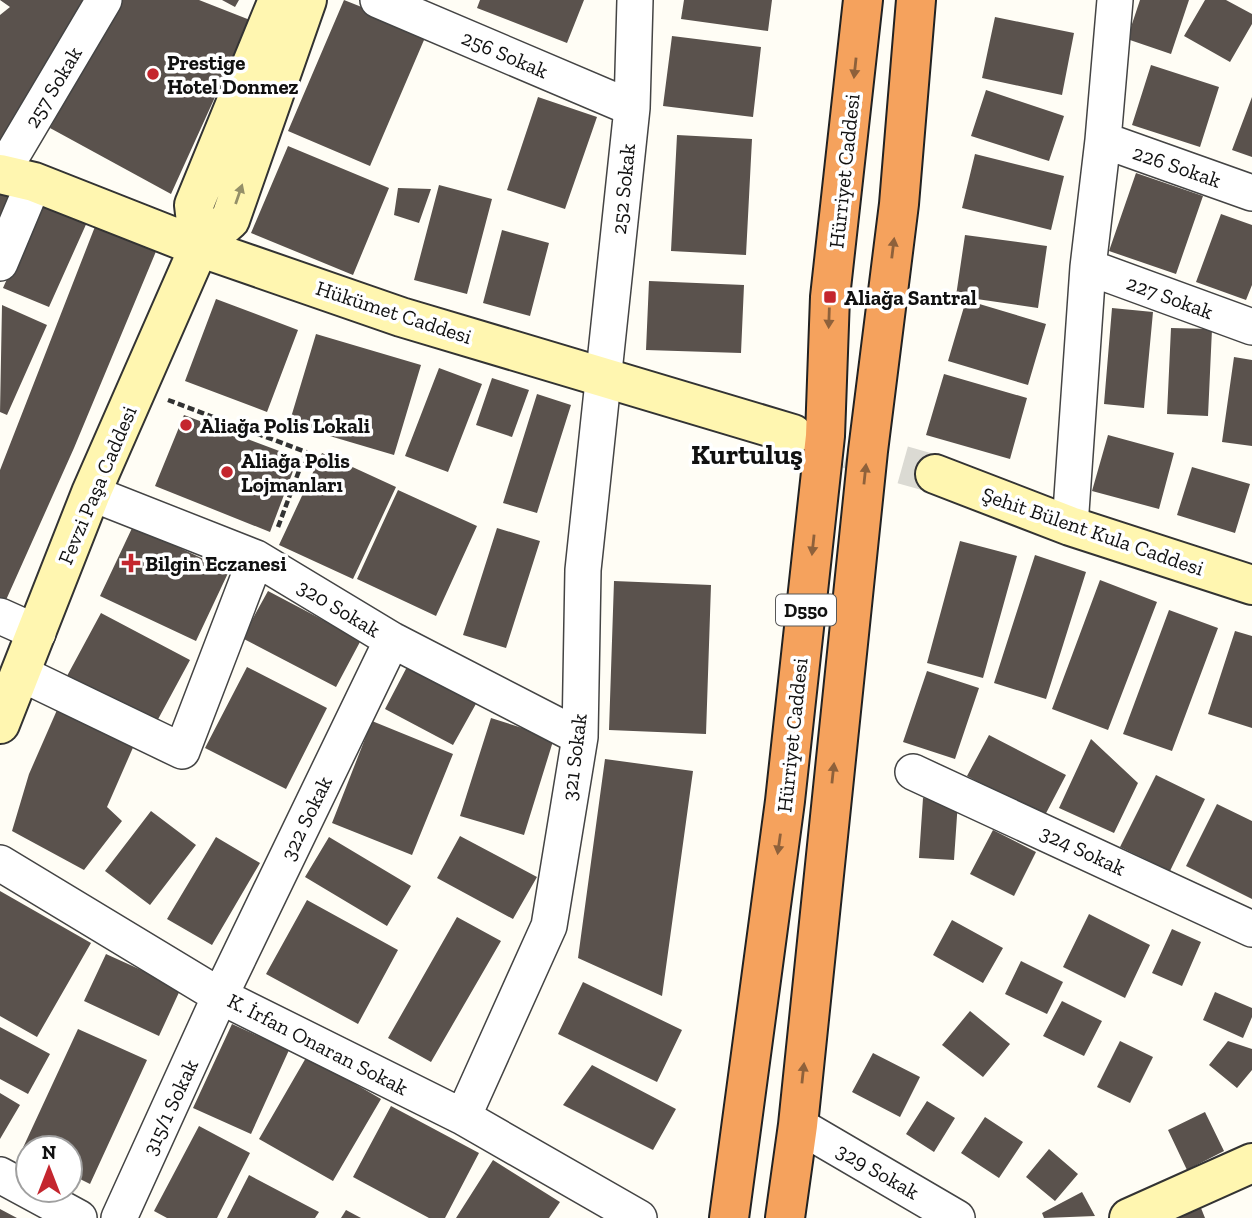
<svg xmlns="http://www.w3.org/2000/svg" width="1252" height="1218" font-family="'Zilla Slab',serif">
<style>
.building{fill:#5a524d}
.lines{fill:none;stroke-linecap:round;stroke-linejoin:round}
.secondary-tunnel{stroke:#dbdad3;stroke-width:38;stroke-dasharray:38 19;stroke-linecap:butt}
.street-casing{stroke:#444;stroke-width:38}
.secondary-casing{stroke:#333;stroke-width:42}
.highway-casing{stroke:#222;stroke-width:42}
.path{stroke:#333;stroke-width:4.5;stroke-dasharray:7 3.5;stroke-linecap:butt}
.street{stroke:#fff;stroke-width:35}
.secondary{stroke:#fff6b0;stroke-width:38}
.highway{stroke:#f5a25d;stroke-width:38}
.oneway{fill:#8e613b}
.oneway2{fill:#948f68}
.poi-dot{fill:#c4262e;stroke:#fff;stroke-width:2.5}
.labels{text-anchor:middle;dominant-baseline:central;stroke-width:7;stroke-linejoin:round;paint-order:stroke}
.shield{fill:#fff;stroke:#585858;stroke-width:2}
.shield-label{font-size:19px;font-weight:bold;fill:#111}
.street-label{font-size:21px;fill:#111;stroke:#fff}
.poi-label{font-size:21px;font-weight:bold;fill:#111;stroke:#fff;text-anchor:start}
.district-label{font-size:28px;font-weight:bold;fill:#111;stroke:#fff}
</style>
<rect width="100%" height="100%" fill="#fffdf5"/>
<path class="building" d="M0,0H96L0,149V15L10,7Z
M121,0H199L250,20L171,194L50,128Z
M222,0H239L235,7Z
M344,0L427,33L370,166L288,131Z
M480,0H584L567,43L477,8Z
M684,0H772L768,31L681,19Z
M1140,0H1189L1171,54L1127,39Z
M1205,0H1226L1252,14V24L1230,62L1184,36Z
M995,17L1074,33L1062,95L982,78Z
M672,36L761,47L753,117L663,106Z
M1151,65L1219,87L1200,147L1132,125Z
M986,90L1064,116L1049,161L971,136Z
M538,97L597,117L565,209L507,190Z
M1252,97V157L1232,150Z
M677,135L752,139L746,255L671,251Z
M288,146L389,188L353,275L251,233Z
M975,154L1064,176L1051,230L962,208Z
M1136,173L1203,196L1176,274L1109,251Z
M439,185L492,199L467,294L414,280Z
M0,187L22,194L0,245Z
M398,188L431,189L419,223L394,215Z
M42,199L88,220L49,307L3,288Z
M1221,214L1252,225V285L1246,300L1196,282Z
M96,224L157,249L74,448L6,600L0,597V470Z
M502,230L549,243L530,316L483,303Z
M965,235L1047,246L1038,308L956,296Z
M649,281L744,285L741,353L646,350Z
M216,299L298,330L267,412L185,381Z
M966,300L1046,324L1028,385L948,361Z
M2,305L47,325L7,415L0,412Z
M1112,308L1153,312L1144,408L1104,404Z
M1171,328L1212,329L1208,416L1167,414Z
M316,334L421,365L394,455L289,424Z
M1234,357L1252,360V446L1222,442Z
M439,368L482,384L448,472L405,456Z
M944,374L1027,398L1010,459L926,435Z
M492,378L529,390L512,437L476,425Z
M537,394L571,405L537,513L503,503Z
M184,415L298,458L270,532L155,486Z
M1108,435L1174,453L1159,509L1092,491Z
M322,453L396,487L353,579L279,545Z
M1192,467L1250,484L1235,533L1177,515Z
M398,490L477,526L436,616L357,579Z
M133,526L229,571L196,641L100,596Z
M497,528L540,541L506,648L463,635Z
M960,541L1017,556L983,678L927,663Z
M1035,555L1086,572L1046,699L994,683Z
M1100,580L1157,602L1108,730L1052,709Z
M614,581L711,585L706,734L609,730Z
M268,591L361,640L336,687L242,638Z
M1169,610L1218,628L1172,751L1123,734Z
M101,613L190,660L156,723L67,676Z
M1235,631L1252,636V728L1208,714Z
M408,665L477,702L453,745L385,709Z
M247,667L327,708L286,789L205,748Z
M927,671L979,688L955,759L903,742Z
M57,710L135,743L107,807L122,821L84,870L12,831L29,774Z
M491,718L554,738L524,835L460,816Z
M372,721L453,754L412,855L332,823Z
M989,735L1066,775L1044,817L967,776Z
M1091,739L1138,783L1114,833L1059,808Z
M605,759L693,771L662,996L578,958Z
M1156,775L1205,799L1170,871L1120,847Z
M923,798L958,801L954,860L919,858Z
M1217,804L1252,821V899L1186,866Z
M151,811L196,845L150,905L105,871Z
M993,830L1036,852L1014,896L970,874Z
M460,836L537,877L513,919L437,878Z
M216,837L260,863L212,945L167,919Z
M329,837L411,886L387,926L305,877Z
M0,891L91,943L37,1037L0,1016Z
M307,900L398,950L358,1024L266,974Z
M1089,914L1150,945L1125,998L1063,967Z
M457,917L501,941L431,1062L388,1038Z
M952,920L1003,948L983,983L933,955Z
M1172,929L1201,942L1182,986L1152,973Z
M106,954L181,988L159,1036L84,1001Z
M1021,961L1063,982L1047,1014L1005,994Z
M583,982L682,1030L657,1082L558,1034Z
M1215,992L1252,1008V1017L1243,1038L1203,1020Z
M1062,1001L1102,1021L1084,1056L1043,1036Z
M970,1011L1010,1044L983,1077L942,1045Z
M232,1024L289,1050L251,1134L193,1108Z
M0,1027L50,1054L28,1094L0,1079Z
M78,1029L147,1060L90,1184L70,1174V1148H28V1155L21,1152Z
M1120,1041L1153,1057L1130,1103L1097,1087Z
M1228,1041L1252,1049V1070L1237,1088L1209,1065Z
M873,1053L920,1077L900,1117L852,1092Z
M307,1056L381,1099L333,1181L259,1139Z
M592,1065L676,1109L653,1150L563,1105Z
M0,1093L20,1105L0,1139Z
M927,1101L955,1118L934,1152L906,1134Z
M391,1106L479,1153L445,1218H429L353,1177Z
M1205,1112L1224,1151L1187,1170L1168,1130Z
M985,1117L1023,1142L999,1178L961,1153Z
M199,1126L250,1153L217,1218H167L154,1211Z
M1049,1149L1078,1174L1055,1201L1026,1177Z
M493,1160L560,1202L549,1218H456Z
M249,1175L319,1212L315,1218H227Z
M1082,1192L1095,1216L1044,1218L1042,1213Z
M1199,1203L1205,1218H1161Z
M0,1209L17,1218H0Z
M346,1210L361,1218H341Z"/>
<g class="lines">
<path class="secondary-tunnel" d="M793,434L935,474"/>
<g class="street-casing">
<path id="street" d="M378,0L632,108
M1103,140L1252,193
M1,174L104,0
M0,263L34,182
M1088,267L1252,327
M91,493L256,558L392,640L580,737
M1070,526L1088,267L1103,140L1115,0
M0,616L38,633
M20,673L182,751L256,558
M913,772L1252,929
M0,863L220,996L463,1117L639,1218
M463,1117L549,926L580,737L583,570L632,108L635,0
M798,1125L957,1218
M0,1175L79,1218
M119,1218L220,996L392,640"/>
</g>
<g class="secondary-casing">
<path id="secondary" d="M0,174L34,182L199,247L401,317L793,434
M199,247L194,205L278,0
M935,474L1070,526L1252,585
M0,724L91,493L199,247L230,220L307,0
M1129,1218L1252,1163"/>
</g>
<g class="highway-casing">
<path id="highway" d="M729,1218L785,801L825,436L830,297L863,0
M785,1218L798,1125L868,451L899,204L916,0"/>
</g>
<path class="path" d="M168,400L306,452L278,527"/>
<use href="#street" class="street"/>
<use href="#secondary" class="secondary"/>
<use href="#highway" class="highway"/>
</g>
<defs><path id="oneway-solid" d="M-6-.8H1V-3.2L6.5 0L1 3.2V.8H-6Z" transform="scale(1.75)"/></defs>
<g class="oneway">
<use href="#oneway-solid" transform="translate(855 68) rotate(96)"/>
<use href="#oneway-solid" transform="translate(893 248) rotate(-83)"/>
<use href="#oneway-solid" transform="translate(829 318) rotate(92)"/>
<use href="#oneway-solid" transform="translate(865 474) rotate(-84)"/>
<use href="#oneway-solid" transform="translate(813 545) rotate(96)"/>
<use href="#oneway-solid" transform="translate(833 773) rotate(-84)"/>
<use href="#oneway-solid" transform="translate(779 844) rotate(98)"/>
<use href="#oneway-solid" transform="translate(803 1073) rotate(-84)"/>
</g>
<use class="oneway2" href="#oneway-solid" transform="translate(239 194) rotate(-71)"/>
<g class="poi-dot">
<circle cx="153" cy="74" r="7"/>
<rect x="823" y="290" width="14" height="14" rx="3.5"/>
<circle cx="186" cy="425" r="7"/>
<circle cx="227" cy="472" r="7"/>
<path d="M127.5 552.5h7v7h7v7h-7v7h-7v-7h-7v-7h7z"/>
</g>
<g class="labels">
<rect class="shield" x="776" y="594.5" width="60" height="31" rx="5"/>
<g class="shield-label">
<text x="806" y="610">D550</text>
</g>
<g class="street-label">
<text transform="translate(505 54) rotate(23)">256 Sokak</text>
<text transform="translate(53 87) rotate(-59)">257 Sokak</text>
<text transform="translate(1177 166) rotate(19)">226 Sokak</text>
<text transform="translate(844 171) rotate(-84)">Hürriyet Caddesi</text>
<text transform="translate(623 189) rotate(-84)">252 Sokak</text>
<text transform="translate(1170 297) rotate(20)">227 Sokak</text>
<text transform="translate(394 312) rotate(18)">Hükümet Caddesi</text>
<text transform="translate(97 485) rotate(-67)">Fevzi Paşa Caddesi</text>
<text transform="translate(1093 531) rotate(19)">Şehit Bülent Kula Caddesi</text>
<text transform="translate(339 608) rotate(31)">320 Sokak</text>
<text transform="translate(792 735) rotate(-84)">Hürriyet Caddesi</text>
<text transform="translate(574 757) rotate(-83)">321 Sokak</text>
<text transform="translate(306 818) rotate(-64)">322 Sokak</text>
<text transform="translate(1083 850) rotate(25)">324 Sokak</text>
<text transform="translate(318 1044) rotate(27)">K. İrfan Onaran Sokak</text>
<text transform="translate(170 1107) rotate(-65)">315/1 Sokak</text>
<text transform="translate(878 1171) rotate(30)">329 Sokak</text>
</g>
<g class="poi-label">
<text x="167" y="62">Prestige<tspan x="167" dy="24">Hotel Donmez</tspan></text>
<text x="844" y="297">Aliağa Santral</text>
<text x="200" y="425">Aliağa Polis Lokali</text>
<text x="241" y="460">Aliağa Polis<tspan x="241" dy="24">Lojmanları</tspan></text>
<text x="145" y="563">Bilgin Eczanesi</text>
</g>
<g class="district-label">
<text x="747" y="454">Kurtuluş</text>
</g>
</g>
<g transform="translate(49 1169)"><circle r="33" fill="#ffffff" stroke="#a0a0a0" stroke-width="2"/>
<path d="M0-5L12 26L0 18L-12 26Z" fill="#c4262e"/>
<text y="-10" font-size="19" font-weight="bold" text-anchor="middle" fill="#111111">N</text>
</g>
</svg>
